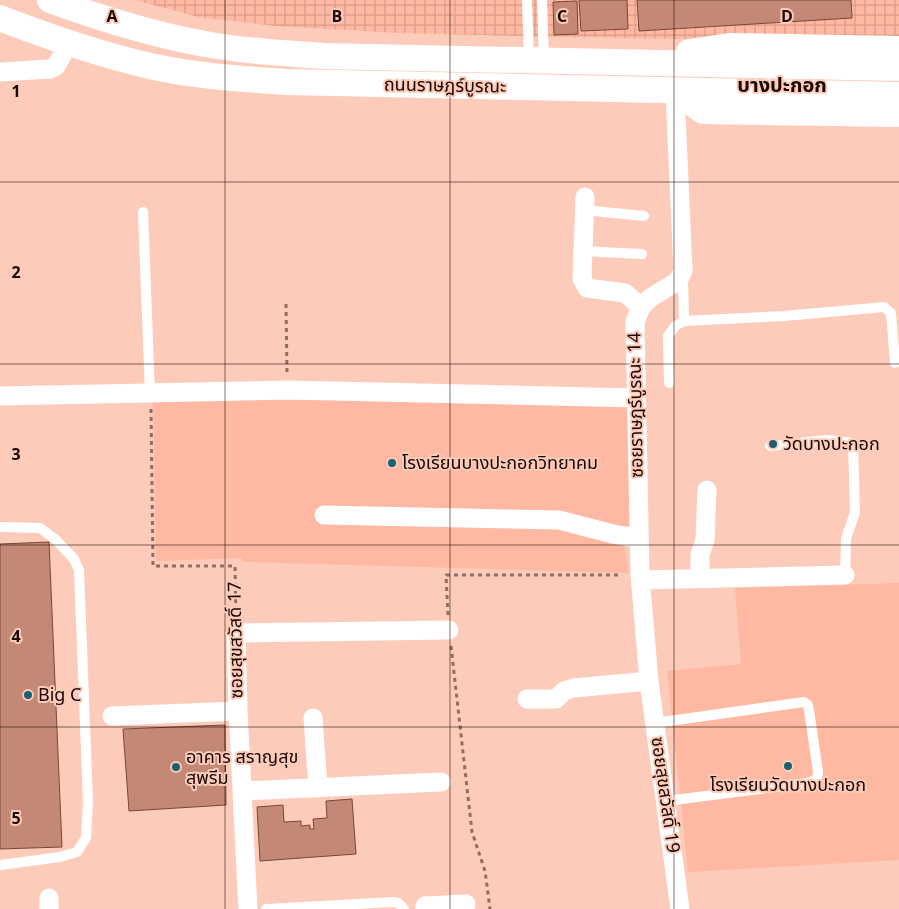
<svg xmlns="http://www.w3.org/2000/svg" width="899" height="909" font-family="Georgia,'Noto Sans Thai',serif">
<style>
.built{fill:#ffb8a1}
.industrial{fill:url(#industrial-grid)}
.building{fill:#c48976;stroke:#7b4635}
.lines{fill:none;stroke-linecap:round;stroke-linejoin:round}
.path{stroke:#906c62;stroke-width:3;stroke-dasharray:4 4;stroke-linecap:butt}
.lane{stroke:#fff;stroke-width:10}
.street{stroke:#fff;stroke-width:19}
.secondary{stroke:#fff;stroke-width:26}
.grid{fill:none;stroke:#1a0602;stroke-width:1;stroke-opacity:0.55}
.poi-dot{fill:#1b6072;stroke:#fdcbba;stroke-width:2}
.labels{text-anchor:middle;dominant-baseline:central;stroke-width:4;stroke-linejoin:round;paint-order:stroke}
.street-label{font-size:18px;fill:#1a0602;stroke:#fdcbba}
.poi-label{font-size:18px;fill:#1a0602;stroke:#fdcbba;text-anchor:start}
.quarter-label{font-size:20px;font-weight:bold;fill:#1a0602;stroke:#fdcbba}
.grid-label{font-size:16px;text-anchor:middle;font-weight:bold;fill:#1a0602;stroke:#fdcbba;stroke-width:4;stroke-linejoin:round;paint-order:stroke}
</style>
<defs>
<pattern id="industrial-grid" width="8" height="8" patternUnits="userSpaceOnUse" patternTransform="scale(1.25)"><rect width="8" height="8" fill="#ffb8a1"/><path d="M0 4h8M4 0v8" fill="none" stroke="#da9d89"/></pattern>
</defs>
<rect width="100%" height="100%" fill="#fdcbba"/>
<path class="built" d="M153,398L629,403L632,522L623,541L629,573L243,562L242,558L156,561Z
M899,583V860L688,872L667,671L741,664L735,588Z"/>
<path class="industrial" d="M135,0H899V41L856,42L516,36L398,33L275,26L198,17Z"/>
<path class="building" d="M579,0H627L628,29L581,31Z
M637,0H851L852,18L639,31Z
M577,1L578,34L554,35L553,2Z
M49,542L62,847L0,849V544Z
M225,725L226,805L129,811L123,729Z
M352,799L356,854L260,861L257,807L283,805L284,822L301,821V826L310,825V829H314L313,819L327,818L326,801Z"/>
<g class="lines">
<path class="path" d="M286,304L287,373
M151,409L153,566H235L236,617
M448,615L446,575H622
M451,646L472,832L485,871L490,909"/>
<path class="lane" d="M527,0L529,59
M542,0L544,59
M584,210L644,216
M143,212L150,393
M583,251L642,254
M683,277L684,321L784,316L884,307L891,313L895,363
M669,383L668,336L675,326L684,321
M770,446L827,440L853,443L855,512L846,539L845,575
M0,527L40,528L55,539L74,559L79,570L88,801L86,838L77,852L60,857L0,865
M655,723L804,702L808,705L809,710L818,772C818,780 814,781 807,783L666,801
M266,909L393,902L398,903L404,909"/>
<path class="street" d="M0,72L50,69L56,66L69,43
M675,91L683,271L678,281L650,298L641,307L635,322L640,575L649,681L680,909
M585,197L582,279L587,288L625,293L641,307
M0,396L287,390L636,398
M324,515L559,520L617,535L639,538
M700,578V554L705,540L707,490
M641,580L845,575
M527,699H556L564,691L574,688L649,681
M112,716L238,711
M313,718L318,788
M242,791L441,782
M49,898V909
M248,909L238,711L236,633L449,630
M425,909V906L466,904"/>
<path class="secondary" d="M50,0C105,20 160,37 217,46C252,52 289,53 324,56L899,68
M0,18C49,37 99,54 150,66C194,76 241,79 286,82L899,95
M689,52L729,46L899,49
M675,91L703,111L899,114"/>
</g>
<path class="grid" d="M225,0V909M450,0V909M674,0V909M0,182H899M0,364H899M0,545H899M0,727H899"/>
<g class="poi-dot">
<circle cx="773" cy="444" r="5"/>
<circle cx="392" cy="463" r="5"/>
<circle cx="28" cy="695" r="5"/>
<circle cx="788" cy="766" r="5"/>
<circle cx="176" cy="767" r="5"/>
</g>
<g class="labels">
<g class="street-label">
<text transform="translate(445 86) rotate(1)">ถนนราษฎร์บูรณะ</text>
<text transform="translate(636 405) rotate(-91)">ซอยราษฎร์บูรณะ 14</text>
<text transform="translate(236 640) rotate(-91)">ซอยสุขสวัสดิ์ 17</text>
<text transform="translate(665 795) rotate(82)">ซอยสุขสวัสดิ์ 19</text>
</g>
<g class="poi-label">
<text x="783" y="444">วัดบางปะกอก</text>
<text x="402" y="463">โรงเรียนบางปะกอกวิทยาคม</text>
<text x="38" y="695">Big C</text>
<text x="186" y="757">อาคาร สราญสุข<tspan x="186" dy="21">สุพรีม</tspan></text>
<text x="788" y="785" text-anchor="middle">โรงเรียนวัดบางปะกอก</text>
</g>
<g class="quarter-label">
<text x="782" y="86">บางปะกอก</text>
</g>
</g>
<g class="grid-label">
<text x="112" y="22">A</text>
<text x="337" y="22">B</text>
<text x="562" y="22">C</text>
<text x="787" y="22">D</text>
<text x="16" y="97">1</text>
<text x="16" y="278">2</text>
<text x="16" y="460">3</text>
<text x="16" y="642">4</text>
<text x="16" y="824">5</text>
</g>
</svg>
